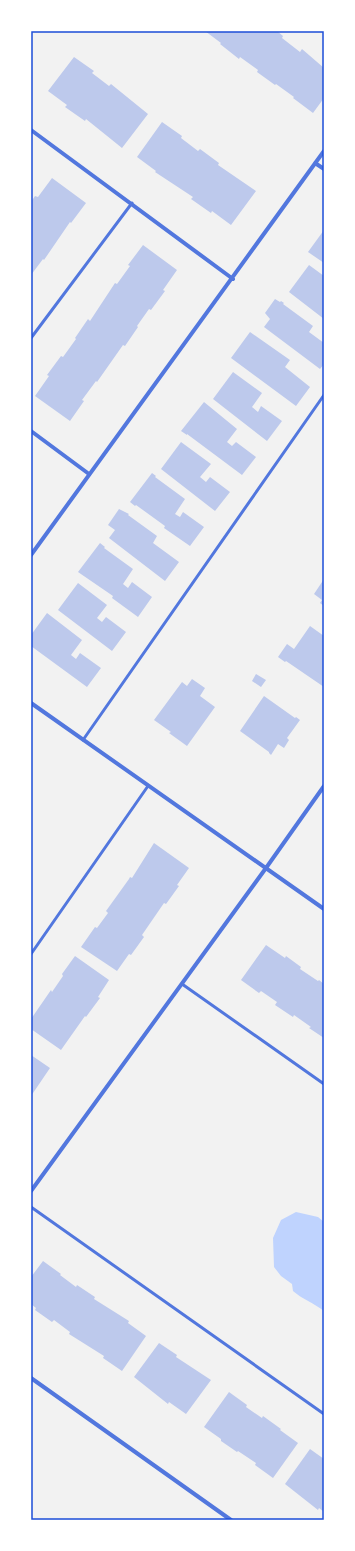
<svg xmlns="http://www.w3.org/2000/svg" width="355" height="1551" font-family="Rubik,sans-serif">
<style>
.water{fill:#bfd3fe}
.building{fill:#bdc9ec}
.lines{fill:none;stroke-linecap:round;stroke-linejoin:round}
.service{stroke:#5277de;stroke-width:3}
.minor{stroke:#5277de;stroke-width:4}
.neatline{fill:none;stroke:#1d4ed8;stroke-width:1.5}
</style>
<rect width="100%" height="100%" fill="#f2f2f2"/>
<path class="water" d="M296,1212L318,1217L324,1222V1311C314,1303 302,1299 293,1291L292,1284L281,1276L274,1267L273,1238L281,1220Z"/>
<path class="building" d="M205,31H277L283,36L282,38L300,52L302,49L324,68V98L313,113L293,98L294,97L276,84L275,85L257,72L258,70L240,57L239,59L220,44L221,43Z
M74,57L94,71L92,73L109,86L111,84L148,114L122,148L86,119L85,121L65,107L67,105L48,91Z
M162,122L182,136L181,138L198,151L200,149L219,163L218,165L256,191L231,225L212,211L211,213L191,199L193,197L155,172L156,171L137,157Z
M52,178L86,203L71,223L70,222L44,260L43,259L31,275V202L35,196L38,197Z
M324,230V263L308,252Z
M143,245L177,270L163,290L165,291L151,310L149,309L137,326L138,327L125,346L123,345L97,382L96,381L82,400L84,401L70,421L35,396L49,376L47,375L61,356L63,357L76,339L75,338L88,319L90,321L115,283L117,284L130,266L128,265Z
M309,265L324,276V319L289,292Z
M275,299L280,302L281,301L284,303L283,304L313,326L309,332L324,343V364L320,369L264,327L270,319L265,313Z
M250,332L290,360L285,367L310,387L296,406L231,358Z
M233,372L262,393L252,407L258,412L261,406L282,421L267,441L213,399Z
M204,402L237,429L227,442L232,446L236,442L256,457L242,475L187,434V435L181,431Z
M181,442L211,464L200,477L206,482L210,477L230,492L215,511L161,469Z
M152,473L156,476L155,477L185,499L175,514L180,517L183,512L204,527L190,546L164,528L165,526L136,505L135,506L130,502Z
M119,509L129,514L128,515L157,536L153,543L179,562L165,581L109,538L115,530L108,525Z
M100,543L105,547L104,548L133,569L123,584L128,588L132,582L152,597L138,617L112,598L113,596L78,572Z
M324,579V606L320,603L322,600L314,594Z
M78,583L107,605L97,618L102,622L106,617L126,632L112,651L58,610Z
M47,613L82,640L71,655L76,659L80,653L101,668L87,687L31,646V635Z
M310,626L324,636V687L286,661L285,662L278,657L287,644L294,649Z
M256,674L266,680L261,687L252,681Z
M192,679L205,688L200,696L215,707L187,746L169,733L171,732L154,720L182,682L187,686Z
M264,696L295,718L296,717L300,720L287,738L289,740L284,748L278,744L271,755L269,753V752L240,731Z
M154,843L189,868L177,885L179,886L166,904L164,903L142,935L144,937L131,955L129,954L117,971L81,947L95,927L97,928L108,913L106,911L129,879L130,877L132,878Z
M266,945L285,958L286,956L301,967L300,969L318,981L319,980L324,984V1038L309,1028L311,1027L294,1015L293,1017L275,1005L277,1002L261,991L259,993L241,980Z
M75,956L109,980L98,997L100,998L86,1017L85,1016L61,1050L31,1029V1019L51,990L52,992L63,976L62,974Z
M31,1055L50,1068L31,1096Z
M43,1261L61,1274L60,1275L76,1287L77,1285L95,1297L94,1299L129,1321L128,1323L146,1336L122,1371L103,1358L104,1356L69,1334L70,1332L54,1320L52,1322L35,1310L36,1308L31,1304V1277Z
M159,1343L177,1355L176,1357L211,1380L186,1414L169,1402L168,1404L134,1377Z
M229,1392L247,1405L246,1407L262,1418L263,1416L281,1429L280,1430L298,1443L273,1478L255,1465L256,1463L238,1451L237,1452L221,1441V1439L204,1427Z
M310,1449L324,1459V1512L319,1508L318,1510L285,1484Z"/>
<g class="lines">
<path class="service" d="M31,338L132,203
M83,740L324,395
M31,954L148,786
M182,984L324,1084
M31,1207L324,1414"/>
<path class="minor" d="M31,130L233,279
M315,163L324,169
M31,431L89,474
M31,555L324,151
M31,703L324,909
M31,1191L266,868L324,786
M31,1378L231,1520"/>
</g>
<rect width="355" height="1551" fill="none" stroke="#ffffff" stroke-width="64"/>
<rect x="32" y="32" width="291" height="1487" class="neatline"/>
</svg>
